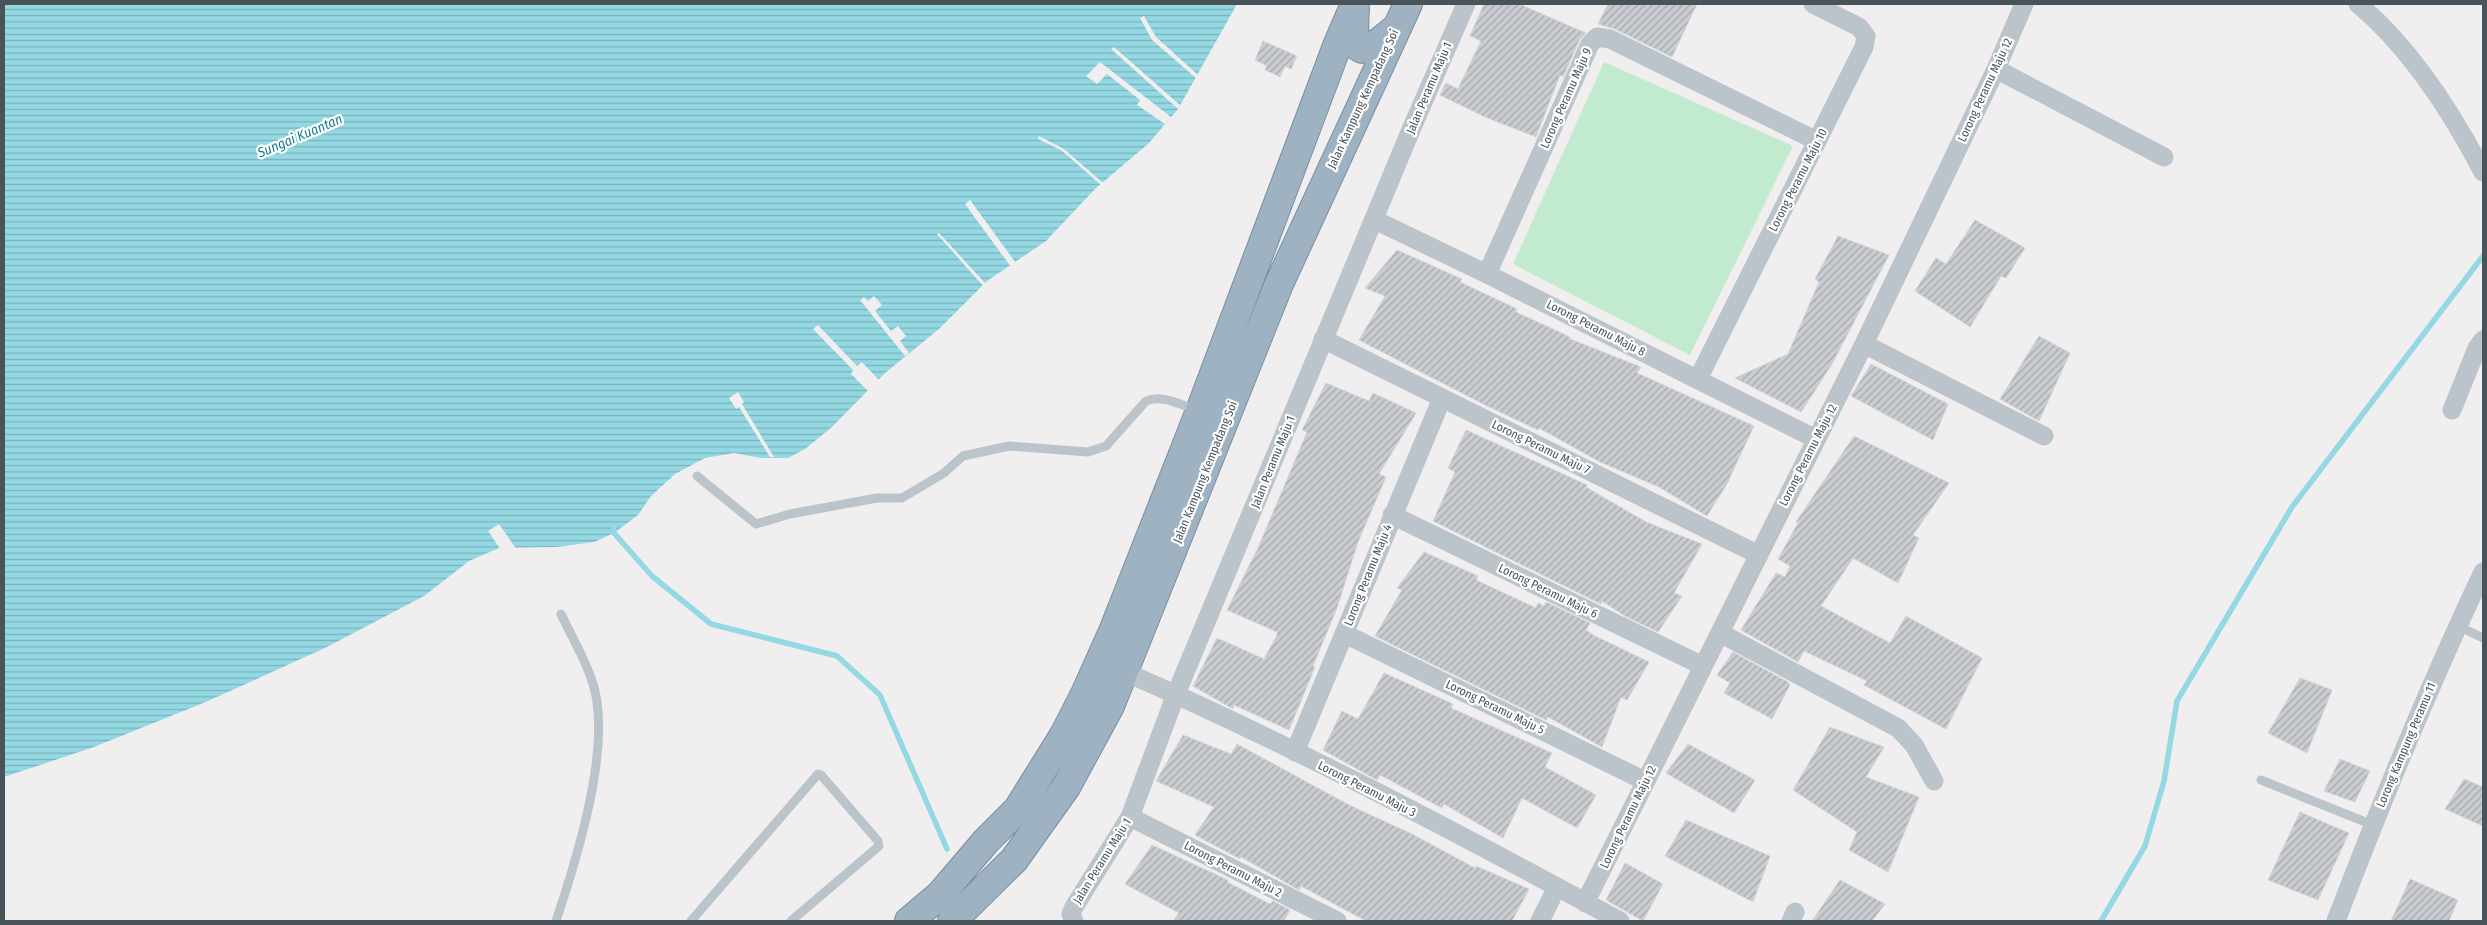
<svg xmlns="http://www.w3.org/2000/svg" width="2487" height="925" font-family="'Fira Sans Condensed',sans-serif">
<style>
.grass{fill:#c1eace}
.water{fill:url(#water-rules)}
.pier{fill:#f1eeef}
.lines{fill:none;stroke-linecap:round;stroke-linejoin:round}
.stream{stroke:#93d8e2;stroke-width:5.5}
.building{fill:url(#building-hatch);stroke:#d3d5d9}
.trunk-casing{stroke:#768fa4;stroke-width:30}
.service{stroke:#bbc4ca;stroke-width:9}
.minor{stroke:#bbc4ca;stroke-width:19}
.trunk{stroke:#9eb2c1;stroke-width:28}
.labels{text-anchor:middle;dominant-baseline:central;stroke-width:4.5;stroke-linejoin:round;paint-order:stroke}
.street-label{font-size:12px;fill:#48535a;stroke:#fff}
.water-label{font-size:14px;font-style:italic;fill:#1a7d8c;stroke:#fff}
</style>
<defs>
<pattern id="water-rules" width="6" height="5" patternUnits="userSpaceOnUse" patternTransform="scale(1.25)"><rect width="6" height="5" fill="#93d8e2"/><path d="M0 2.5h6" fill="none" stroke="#7ab2ba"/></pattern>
<pattern id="building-hatch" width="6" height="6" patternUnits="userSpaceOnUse" patternTransform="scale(1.25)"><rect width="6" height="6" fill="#c9ccd0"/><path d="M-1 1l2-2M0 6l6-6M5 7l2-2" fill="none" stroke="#a5a8ac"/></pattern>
</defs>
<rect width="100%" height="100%" fill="#f1eeef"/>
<path class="grass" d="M1604,62L1793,146L1690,355L1513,264Z"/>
<path class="water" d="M4,4H1237L1178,109L1149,143L1095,189L1046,241L987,281L939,329L885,373L832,427L805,449L788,458H761L734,453L705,458L675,474L651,496L638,515L614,533L594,542L557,547L499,548L469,561L424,596L327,647L208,701L94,747L4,777Z"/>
<path class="pier" d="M1144,16L1156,37L1198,75L1196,78L1152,40L1140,18Z
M1114,47L1180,105L1178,109L1111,49Z
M1100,62L1171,117L1165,124L1137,105L1140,100L1107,74L1097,84L1086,76Z
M1039,136L1064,149L1103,183L1101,185L1061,150L1038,139Z
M970,200L1016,263L1011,267L965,204Z
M939,233L985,283L987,285L984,287L937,234Z
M874,296L882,305L875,311L891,331L898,326L906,336L900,341L909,353L905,356L860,300L864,297L868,301Z
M818,325L857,366L862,362L880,381L869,392L851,374L853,370L813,329Z
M738,392L744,402L742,404L774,457H770L739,407L736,409L729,398Z
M499,524L515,547L516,550H501L499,547L488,531Z"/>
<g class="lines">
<path class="stream" d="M613,526L614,533L652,576L711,624L837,656L880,695L947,849
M2101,921L2145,846L2164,781L2177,701L2292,507L2483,256"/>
</g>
<path class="building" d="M1484,4H1519L1586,33L1580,39L1563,77L1560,75L1536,137L1485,117L1440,95L1446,83L1458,89L1481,41L1470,36Z
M1608,4H1697L1672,57L1615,29L1598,24Z
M1263,41L1297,56L1291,69L1285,66L1280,77L1265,70L1267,66L1255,60Z
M1975,220L2025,248L2006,278L2001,276L1970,327L1915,291L1936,258L1946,264Z
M1838,236L1889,255L1832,364L1801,412L1735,378L1788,354L1819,282L1815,279Z
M1397,250L1462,279L1460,282L1517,309L1516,312L1570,337V339L1641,367L1637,373L1754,426L1729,479H1730L1707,516L1659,487L1600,462L1539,428L1538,430L1487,406L1359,340L1385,296L1365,288Z
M2039,336L2070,353L2039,421L2000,399Z
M1871,364L1948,404L1933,440L1851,396Z
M1326,383L1369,401L1373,393L1416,413L1379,474L1386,477L1358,542L1337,608L1313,666L1315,667L1289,730L1234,705L1233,709L1193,686L1217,638L1264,659L1277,635V632L1227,610L1258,548L1307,432L1302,430Z
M1466,430L1587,485L1586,487L1646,522L1702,544L1674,593L1682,596L1658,632L1625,616L1602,601L1601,604L1433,521L1455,472L1448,468Z
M1854,436L1949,483L1913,535L1919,538L1898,583L1853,558L1821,606L1890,643L1906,616L1982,658L1946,729L1864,685L1867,681L1804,651L1798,662L1741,630L1776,573L1785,577L1790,566L1778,559L1798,523L1796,522Z
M1424,552L1478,576L1476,580L1536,608L1538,603L1544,606L1546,602L1590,623L1586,630L1593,635L1649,662L1627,700L1621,697L1602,747L1548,717L1546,720L1375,636L1402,590L1397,588Z
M1733,652L1788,682L1790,685L1772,719L1724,693L1730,683L1717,675Z
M1384,673L1453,704L1451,708L1552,753L1545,767L1596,795L1577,828L1522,798L1503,838L1444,804L1442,808L1380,775L1377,780L1323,750L1342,711L1358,719Z
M2300,678L2332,690L2307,753L2268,733Z
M1830,727L1884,747L1866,777L1919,797L1888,872L1849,850L1857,832L1793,790Z
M1183,735L1231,754L1237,744L1349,805L1412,834L1475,868L1476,866L1529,889L1512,921H1366L1301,886L1299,890L1241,857L1240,859L1195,835L1214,807L1156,781Z
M1688,744L1755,780L1734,813L1666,773Z
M2340,759L2370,771L2355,802L2324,791Z
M2464,779L2483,787V826L2445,809Z
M2300,812L2349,833L2318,900L2268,880Z
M1686,820L1770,856L1753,902L1665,856Z
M1152,845L1228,880L1227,882L1270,904L1273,901L1290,910L1284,921H1173L1179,913L1125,884Z
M1625,863L1663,884L1643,921L1606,900Z
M2410,879L2458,900L2449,921H2391Z
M1840,880L1885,904L1872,921H1812Z"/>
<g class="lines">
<g class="trunk-casing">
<path id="trunk" d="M1355,9C1351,59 1362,58 1396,28
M909,921L940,895L986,841L1018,809L1064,735L1085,694L1114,629L1200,411L1337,46L1355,4
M952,921L1014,860L1066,787L1110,706L1279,284L1408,4"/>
</g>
<path class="service" d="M697,476L756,524L790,514L877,498H902L944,473L963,456L1009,446L1088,452L1106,446L1146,401C1162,394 1181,405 1197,410
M2458,626L2483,638
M2261,780L2373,825
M556,921C576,861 606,765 597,702C593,672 574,642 561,614
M691,921L818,774L821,775L878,841L879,846L791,921"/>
<path class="minor" d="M2358,4C2411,48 2451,111 2483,172
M1996,69L2164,157
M1375,220L1487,274L1816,439
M1487,274L1590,44L1597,37L1610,39L1817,141
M1323,339L1759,555
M1864,344L2044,436
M1698,379L1864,47L1866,36L1859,27L1813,4
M2452,410L2477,348L2483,340
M1392,515L1703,666
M1720,633L1898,728L1914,745L1934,781
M1345,634L1645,781
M1125,672C1294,746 1458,833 1620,921
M1295,752L1442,398
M1130,817L1337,921
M1585,903L1864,344L1996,69L2024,4
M1074,921L1071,914L1074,907L1130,817L1176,694L1413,125L1466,4
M1540,921L1557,887
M1791,921L1795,912
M2336,921C2381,803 2429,686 2483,572"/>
<use href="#trunk" class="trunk"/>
</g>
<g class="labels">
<g class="street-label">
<text transform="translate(1429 88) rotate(-67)">Jalan Peramu Maju 1</text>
<text transform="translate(1985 90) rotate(-65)">Lorong Peramu Maju 12</text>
<text transform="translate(1566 98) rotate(-66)">Lorong Peramu Maju 9</text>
<text transform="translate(1363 99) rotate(-65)">Jalan Kampung Kempadang Soi</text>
<text transform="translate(1798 180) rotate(-63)">Lorong Peramu Maju 10</text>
<text transform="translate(1596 328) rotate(27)">Lorong Peramu Maju 8</text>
<text transform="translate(1541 447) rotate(26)">Lorong Peramu Maju 7</text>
<text transform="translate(1808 455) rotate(-63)">Lorong Peramu Maju 12</text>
<text transform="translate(1273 462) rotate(-68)">Jalan Peramu Maju 1</text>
<text transform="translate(1205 472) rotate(-68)">Jalan Kampung Kempadang Soi</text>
<text transform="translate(1368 575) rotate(-68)">Lorong Peramu Maju 4</text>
<text transform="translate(1548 591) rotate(26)">Lorong Peramu Maju 6</text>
<text transform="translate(1495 707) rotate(26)">Lorong Peramu Maju 5</text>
<text transform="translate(2406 745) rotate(-67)">Lorong Kampung Peramu 11</text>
<text transform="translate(1367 789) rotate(27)">Lorong Peramu Maju 3</text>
<text transform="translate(1628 817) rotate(-64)">Lorong Peramu Maju 12</text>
<text transform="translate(1102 861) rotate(-58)">Jalan Peramu Maju 1</text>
<text transform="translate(1233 869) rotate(27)">Lorong Peramu Maju 2</text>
</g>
<g class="water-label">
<text transform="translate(300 136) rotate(-23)">Sungai Kuantan</text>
</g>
</g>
<rect width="2487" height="925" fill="none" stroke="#48535a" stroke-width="10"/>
</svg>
